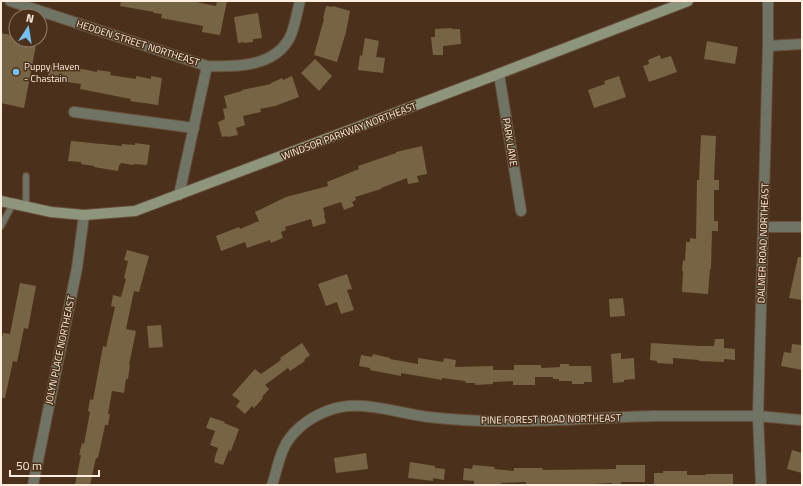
<svg xmlns="http://www.w3.org/2000/svg" width="803" height="486" font-family="'Titillium Web',sans-serif">
<style>
.building{fill:#776444}
.lines{fill:none;stroke-linecap:round;stroke-linejoin:round}
.lane-casing{stroke:#684f3b;stroke-width:8}
.street-casing{stroke:#684f3b;stroke-width:12}
.secondary-casing{stroke:#684f3b;stroke-width:12}
.lane{stroke:#707465;stroke-width:5.5}
.street{stroke:#707465;stroke-width:10}
.secondary{stroke:#8e957d;stroke-width:10}
.poi-dot{fill:#73c1f5;stroke:#4b311b;stroke-width:1.5}
.labels{text-anchor:middle;dominant-baseline:central;stroke-width:3;stroke-linejoin:round;paint-order:stroke}
.street-label{font-size:10px;fill:#ffeee0;stroke:#4b311b}
.poi-label{font-size:10px;fill:#ffeee0;stroke:#4b311b;text-anchor:start}
</style>
<rect width="100%" height="100%" fill="#4b311b"/>
<path class="building" d="M121,1H191L216,6L217,1H227L220,35L202,32L203,26L161,18L162,14L154,13V12L120,6Z
M326,6L333,7V6L350,11L346,32L337,62L314,55L324,19H323Z
M258,13L262,38L253,39V42L244,43V42L238,43L234,17Z
M452,28V29H460L461,44L443,46V55H433L431,37H435V29Z
M1,33L16,36V40H37L24,108L1,103Z
M365,38L379,41L376,57L385,58L383,73L358,70L360,55L362,56Z
M707,41L738,47L735,64L704,59Z
M660,55L661,59L671,56L677,72L649,82L643,66L649,64L648,60Z
M315,59L332,76L319,91L301,73Z
M56,63L67,65V66L97,72V70L111,72L110,75L136,79V76L151,79V76L162,78L158,105L130,101L131,99L80,89L81,84L53,80V78L48,77L49,64L56,65Z
M292,76L299,97L275,106L260,109L261,112L243,116L245,125L236,128L238,135L227,137V136L222,137L218,122L225,119L223,109L227,108L224,96L242,91V90L271,84V83L282,78L283,80Z
M619,76L626,97L594,108L588,90L605,84L604,81Z
M701,135L716,136L714,180H719V190H714V221H718V231H712L711,269H710L708,294L682,292L683,271H682L683,260L685,261L686,242H690V238L696,239L697,180H699Z
M71,141L122,146V144L135,145V143L150,145L147,165L134,164L133,165L121,163L120,165H119L118,171L94,167V166L81,164V162L68,161Z
M422,146L427,174L417,176L419,182L408,184L407,178L381,188V189L355,197L356,200L352,202L354,206L344,210L341,202L323,208L325,215H324L326,223L313,227L311,219L285,227L286,230L281,232L283,238L271,243L270,240L247,248L245,242L221,251L216,236L239,227L240,229L259,221L255,212L286,197L328,186L327,182L359,169L358,166L396,153V152Z
M127,250L149,256L139,292L134,291L126,329L136,331L129,365H130L128,379H126L124,393L112,391L108,414H110L108,425H105L98,458H96L90,485H75L81,455H79L82,443L84,444L90,412L88,411L90,399L93,400L103,346L106,347L115,307L111,306L113,295L121,297L126,279L124,278L128,261L124,260Z
M798,257H802V300L789,298Z
M347,274L352,289L347,290L354,310L341,314L337,302L326,306L318,284Z
M20,283L36,286L28,329L24,328L17,362L13,361L5,398H1V342L3,333L10,334Z
M623,298L625,316L610,317L609,299Z
M161,325L163,347L149,348L147,326Z
M715,339H724V348L735,349V360L724,359V362L698,361L699,360L673,358V364L657,363V361L650,360L651,343L699,346H714Z
M302,343L310,355L304,360L305,361L290,371L288,368L265,385L269,389L262,397L263,398L254,408L252,406L245,414L236,406L240,401L232,395L255,369L261,374L281,360L280,358Z
M792,344L802,345V370L781,366L784,352L791,353Z
M621,353V359L634,358L635,379L624,380V382L613,383L611,354Z
M373,354L390,358V359L418,364V358L443,362L444,358L456,360L455,367L493,366V370H514V365H541V368L560,367V364H569V366H591L592,382H584V384H572V381H559V379H553V377H535V385H513V381L493,382V384L475,385V383H466L465,381L442,378V380L401,373V376L370,370V368L359,366L361,355L372,357Z
M210,417L225,422L224,423L239,429L231,451L229,450L223,465L214,462L215,458V457L218,448L210,445L215,431L206,428Z
M792,450L802,453V473L787,469Z
M366,453L368,469L336,473L334,458Z
M410,462L435,466V468L445,469L444,480L433,478V481L408,478Z
M473,465L495,467L494,469L514,471V468H542L543,470L616,469V465H645V482H621V485H612V483L573,485H563V484L526,485V482L501,483V485L474,484V481L463,480L464,468L472,469Z
M663,471H687V475H706V474H733V485H654V473H663Z"/>
<g class="lines">
<g class="lane-casing">
<path id="lane" d="M26,207V176
M1,226L13,204"/>
</g>
<g class="street-casing">
<path id="street" d="M10,1L207,66C236,67 275,67 290,37C295,27 297,12 300,1
M768,46L802,44
M499,74L521,211
M74,112L194,128
M179,195L207,66
M763,227H802
M33,485L77,268L84,215
M272,485C276,474 278,461 283,450C290,432 309,418 327,411C359,398 395,413 428,417C503,426 578,418 654,416C672,416 690,416 708,416C725,416 741,416 757,416C772,417 787,419 802,420
M761,485L758,416L768,46V1"/>
</g>
<g class="secondary-casing">
<path id="secondary" d="M1,201L51,212L84,215L135,211L493,76L688,1"/>
</g>
<use href="#lane" class="lane"/>
<use href="#street" class="street"/>
<use href="#secondary" class="secondary"/>
</g>
<circle class="poi-dot" cx="16" cy="72" r="4"/>
<g class="labels">
<g class="street-label">
<text transform="translate(138 43) rotate(18)">HEDDEN STREET NORTHEAST</text>
<text transform="translate(349 131) rotate(-21)">WINDSOR PARKWAY NORTHEAST</text>
<text transform="translate(510 142) rotate(81)">PARK LANE</text>
<text transform="translate(763 243) rotate(-88)">DALMER ROAD NORTHEAST</text>
<text transform="translate(60 350) rotate(-78)">JOLYN PLACE NORTHEAST</text>
<text transform="translate(551 419) rotate(-1)">PINE FOREST ROAD NORTHEAST</text>
</g>
<g class="poi-label">
<text x="24" y="66">Puppy Haven<tspan x="24" dy="12">- Chastain</tspan></text>
</g>
</g>
<rect width="803" height="486" fill="none" stroke="#ffeee0" stroke-width="4"/>
<g transform="translate(28 28) rotate(12)"><circle r="19" fill="#4b311b" stroke="#937d6a"/>
<path d="M0-3L7 15L0 10L-7 15Z" fill="#73c1f5"/>
<text y="-6" font-size="11" font-weight="bold" text-anchor="middle" fill="#ffeee0">N</text>
</g>
<path d="M10 470v6h89v-6" fill="none" stroke="#ffeee0" stroke-width="2"/>
<text x="16" y="470" font-size="12" fill="#ffeee0" stroke="#4b311b" stroke-width="3" paint-order="stroke">50 m</text>
</svg>
